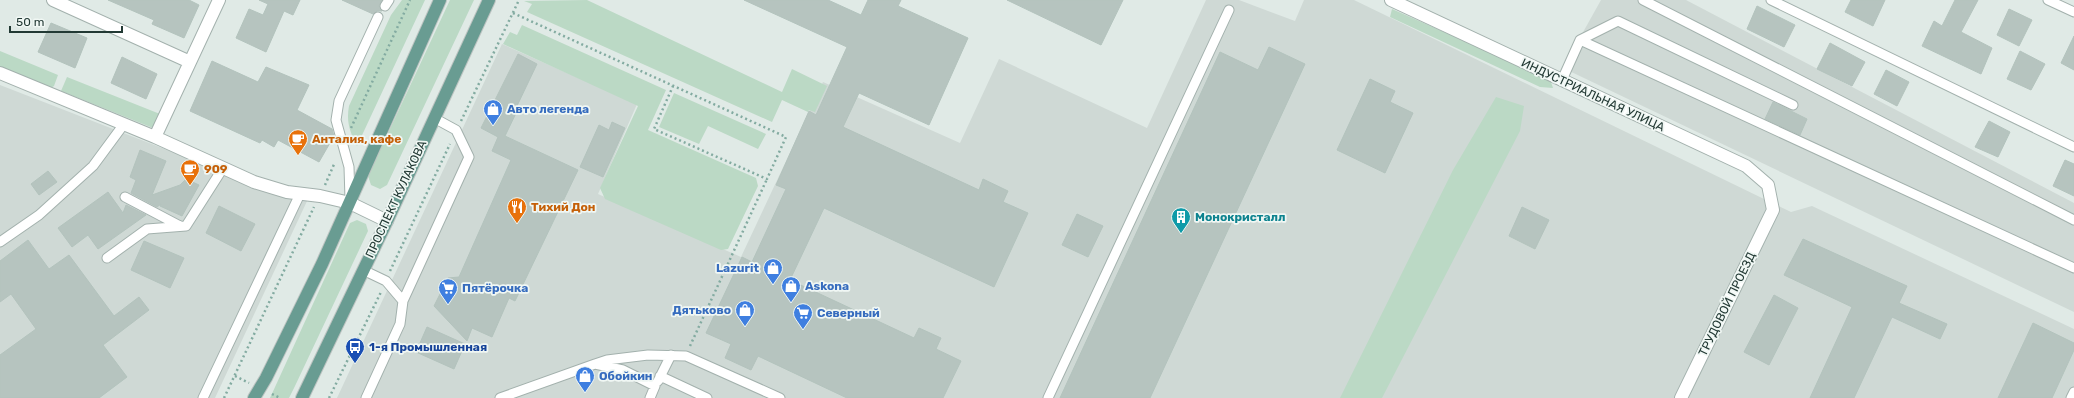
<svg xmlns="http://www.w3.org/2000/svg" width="2074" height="398" font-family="Rubik,sans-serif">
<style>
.built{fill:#cfd9d5}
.green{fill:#bbd9c5}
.building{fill:#b6c4bf;stroke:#b3c3bd}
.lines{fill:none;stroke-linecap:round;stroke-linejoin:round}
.service-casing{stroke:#a3b1ad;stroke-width:11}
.minor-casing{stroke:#a3b1ad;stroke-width:14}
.primary-casing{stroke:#bdc4c2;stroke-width:14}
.path{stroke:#83aba1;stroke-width:2.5;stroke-dasharray:2 3;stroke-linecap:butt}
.service{stroke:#fff;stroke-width:9}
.minor{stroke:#fff;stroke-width:12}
.primary{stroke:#699c92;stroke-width:12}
.labels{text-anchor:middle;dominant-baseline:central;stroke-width:3.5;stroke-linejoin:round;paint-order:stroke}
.street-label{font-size:12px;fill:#223934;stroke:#f0f7f4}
.shop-label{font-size:12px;font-weight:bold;fill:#366cbe;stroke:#f0f7f4;text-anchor:start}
.food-label{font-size:12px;font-weight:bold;fill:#c56008;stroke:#f0f7f4;text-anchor:start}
.culture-label{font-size:12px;font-weight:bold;fill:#0d838f;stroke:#f0f7f4;text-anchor:start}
.transit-label{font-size:12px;font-weight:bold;fill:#164399;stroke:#f0f7f4;text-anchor:start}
</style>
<rect width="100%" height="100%" fill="#e0eae6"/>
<path class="built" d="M1206,0H1239L1295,21L1304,0H1354L1791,212L1812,206L2074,329V398H337L502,44L637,104L598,194L741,257L823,82L960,143L999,59L1147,128Z
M1601,0H1686L2074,203V312L1563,68Z
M0,85L252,183L308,199L215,398H0Z"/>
<path class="green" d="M402,0H425L357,146C350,132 346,122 349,106L391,15Z
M450,0H474L387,185L380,189L371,185L368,176Z
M587,0L782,92L792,69L827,86L815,112L809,110L808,112L782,100L772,122L527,12L532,4L524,1Z
M1392,9L1550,79L1553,88L1540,87L1390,17Z
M522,25L666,90L648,130L756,178L758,186L728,249L721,250L605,199L600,188L638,106L503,44L510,32L517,35Z
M0,51L58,75L54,86L49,89L0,68Z
M67,77L160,114L153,128L61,91Z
M674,93L766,134L758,149L708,126L699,144L659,127Z
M1496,97L1524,106L1520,131L1382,398H1340L1453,170Z
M357,220L366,224L368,231L295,386L289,398H270L350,223Z"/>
<path class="building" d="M108,0H189L199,5L184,38L152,24L154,20Z
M259,0H300L293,15L284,11L266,52L236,38L249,9L263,15L268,4Z
M342,0H382L379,6L382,11H377L373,14Z
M744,0H828L861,15L868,0H901L898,6L968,38L929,125L859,93L843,127L979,190L983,179L1008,191L1003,202L1028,213L994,287L824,208L790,280L914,338L919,328L941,338L936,349L961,361L943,398H847L758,356L751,370L725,358L731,344L706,333L742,257L752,262L786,189L776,185L809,111L816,115L847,47Z
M1007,0H1123L1101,45Z
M1851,0H1885L1873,26L1845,12Z
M1955,0H1978L1961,32L1992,48L1981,74L1922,46L1934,21L1942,26Z
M1757,6L1795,25L1784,47L1747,29Z
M2009,9L2032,20L2019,46L1997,35Z
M51,23L87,38L75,68L38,52Z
M2074,36V70L2061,63Z
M1830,43L1865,62L1852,86L1817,69Z
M1269,47L1305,64L1150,398H1060L1220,52L1258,70Z
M2020,51L2045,64L2031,90L2007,79Z
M518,54L537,64L516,108L518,109L505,136L578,170L515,301L509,298L492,337L472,328L467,341L434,306L448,278L459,277L511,160L492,151L498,137L481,128Z
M122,57L157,74L146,99L111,83Z
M212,61L258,82L266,67L309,85L297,110L332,129L334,136L319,162L278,140L274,147L262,140L260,143L190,111Z
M1886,70L1909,82L1897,106L1874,94Z
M1370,79L1395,91L1390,102L1413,113L1385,173L1337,150Z
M1773,102L1807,119L1800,135L1765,119Z
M1989,121L2010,132L1998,157L1975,147Z
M612,122L625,128L603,177L580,167L599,125L609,130Z
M140,150L166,161L152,195L180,185L186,179L199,185L182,216L160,206L161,204L157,207L131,193L136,180L130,177Z
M2065,160L2074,164V196L2053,186Z
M48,171L57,182L39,195L31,184Z
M108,192L123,213L126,205L146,215L98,249L88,235L72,247L58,228Z
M219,206L255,224L241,251L206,233Z
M1522,207L1549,220L1535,249L1509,236Z
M1077,214L1103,226L1088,257L1062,245Z
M1803,239L1907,286L1899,303L1947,324L1940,339L1892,317L1854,398H1810L1852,307L1784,275Z
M28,240L49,269L69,255L114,316L139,297L149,310L103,345L127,377L99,398H0V355L36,329L11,294L0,302V261Z
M144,241L184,258L170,288L131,270Z
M1774,295L1798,308L1769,365L1744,352Z
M2033,323L2074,343V350L2052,398H1998Z
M427,327L465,344L454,369L416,352Z"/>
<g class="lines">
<g class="service-casing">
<path id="service" d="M1643,0L2074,220
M1771,0L2074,147
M2048,0L2074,12
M385,6L389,0
M1580,40L1618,21L1793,105
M1562,80L1580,40L2074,268
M125,197L180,226
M350,199L349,167L336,120L339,101L378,17
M0,242L39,215L93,166L124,124
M107,258L147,229L186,226L223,168
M363,270L386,281L403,301L400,324L366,398
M403,301L469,157L456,130L434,118
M595,364L607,360L648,355L686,356L780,398
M660,376L707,398
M658,381L671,355
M203,398L300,194
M500,398L595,364L623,370L655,386L650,398
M1048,398L1229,10
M2071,398L2074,392"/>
</g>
<g class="minor-casing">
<path id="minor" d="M53,0L190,62
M1391,0L1746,166L1768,185L1773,210L1681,398
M0,73L155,137L254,182L287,192L320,196L350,203L387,221
M155,137L219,0"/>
</g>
<g class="primary-casing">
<path id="primary" d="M254,398L266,378L322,264L440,0
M302,398L387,221L489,0"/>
</g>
<path class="path" d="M513,13L786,137L767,179L654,129L673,86
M461,121L519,0
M351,128L410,0
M325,185L335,162
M390,271L450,144
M690,346L767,179
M235,376L249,383
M272,394L280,398
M224,398L314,207
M329,398L381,292"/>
<use href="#service" class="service"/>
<use href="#minor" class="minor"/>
<use href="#primary" class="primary"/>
</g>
<defs>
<g id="shop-pin" transform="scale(1)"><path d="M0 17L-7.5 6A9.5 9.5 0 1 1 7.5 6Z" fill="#3f7fe0" stroke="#f0f7f4"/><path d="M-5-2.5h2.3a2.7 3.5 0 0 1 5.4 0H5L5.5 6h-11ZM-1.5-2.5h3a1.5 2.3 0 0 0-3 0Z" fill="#fff"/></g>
<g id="cafe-pin" transform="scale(1)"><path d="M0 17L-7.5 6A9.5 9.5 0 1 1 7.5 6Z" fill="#e8710a" stroke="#f0f7f4"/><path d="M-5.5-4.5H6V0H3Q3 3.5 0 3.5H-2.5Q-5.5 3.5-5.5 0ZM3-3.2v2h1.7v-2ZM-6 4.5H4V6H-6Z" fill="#fff"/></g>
<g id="restaurant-pin" transform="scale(1)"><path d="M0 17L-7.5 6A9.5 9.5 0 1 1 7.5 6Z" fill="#e8710a" stroke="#f0f7f4"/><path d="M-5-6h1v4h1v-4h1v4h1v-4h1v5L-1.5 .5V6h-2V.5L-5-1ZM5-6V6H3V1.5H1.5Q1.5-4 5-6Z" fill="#fff"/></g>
<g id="building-pin" transform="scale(1)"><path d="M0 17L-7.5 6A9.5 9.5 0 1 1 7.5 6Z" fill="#0f9aa8" stroke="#f0f7f4"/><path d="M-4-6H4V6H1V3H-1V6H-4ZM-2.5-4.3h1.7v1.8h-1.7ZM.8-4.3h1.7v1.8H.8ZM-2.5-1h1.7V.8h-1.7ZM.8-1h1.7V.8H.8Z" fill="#fff"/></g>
<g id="supermarket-pin" transform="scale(1)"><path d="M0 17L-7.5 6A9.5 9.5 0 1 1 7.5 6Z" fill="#3f7fe0" stroke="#f0f7f4"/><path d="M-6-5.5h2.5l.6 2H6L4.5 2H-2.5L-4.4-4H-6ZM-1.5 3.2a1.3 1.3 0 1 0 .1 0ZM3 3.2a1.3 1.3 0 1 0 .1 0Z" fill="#fff"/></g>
<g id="bus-pin" transform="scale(1)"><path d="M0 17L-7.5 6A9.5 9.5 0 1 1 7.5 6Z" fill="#1a4fb4" stroke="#f0f7f4"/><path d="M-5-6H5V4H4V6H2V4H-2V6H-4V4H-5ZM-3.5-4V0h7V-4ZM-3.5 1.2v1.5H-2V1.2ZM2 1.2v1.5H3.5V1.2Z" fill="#fff"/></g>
</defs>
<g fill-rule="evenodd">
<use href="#shop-pin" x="493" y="109"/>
<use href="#cafe-pin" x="298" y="139"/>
<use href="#cafe-pin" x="190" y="169"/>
<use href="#restaurant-pin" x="517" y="207"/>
<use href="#building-pin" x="1181" y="217"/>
<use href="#shop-pin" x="773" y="268"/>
<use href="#shop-pin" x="791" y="286"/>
<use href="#supermarket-pin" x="448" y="288"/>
<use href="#shop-pin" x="745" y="310"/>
<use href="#supermarket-pin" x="803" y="313"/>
<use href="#bus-pin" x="355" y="347"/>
<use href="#shop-pin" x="585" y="376"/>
</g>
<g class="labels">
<g class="street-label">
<text transform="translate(1593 95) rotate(25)">ИНДУСТРИАЛЬНАЯ УЛИЦА</text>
<text transform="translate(396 199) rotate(-65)">ПРОСПЕКТ КУЛАКОВА</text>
<text transform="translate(1727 304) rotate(-64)">ТРУДОВОЙ ПРОЕЗД</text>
</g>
<g class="shop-label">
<text x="507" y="109">Авто легенда</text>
<text x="759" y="268" text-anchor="end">Lazurit</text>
<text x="805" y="286">Askona</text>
<text x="462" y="288">Пятёрочка</text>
<text x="731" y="310" text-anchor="end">Дятьково</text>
<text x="817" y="313">Северный</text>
<text x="599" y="376">Обойкин</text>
</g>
<g class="food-label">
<text x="312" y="139">Анталия, кафе</text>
<text x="204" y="169">909</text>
<text x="531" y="207">Тихий Дон</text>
</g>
<g class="culture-label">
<text x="1195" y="217">Монокристалл</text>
</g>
<g class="transit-label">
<text x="369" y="347">1-я Промышленная</text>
</g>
</g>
<path d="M10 26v6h112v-6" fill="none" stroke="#223934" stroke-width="2"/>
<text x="16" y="26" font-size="12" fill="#223934" stroke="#f0f7f4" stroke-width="3" paint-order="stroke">50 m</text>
</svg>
